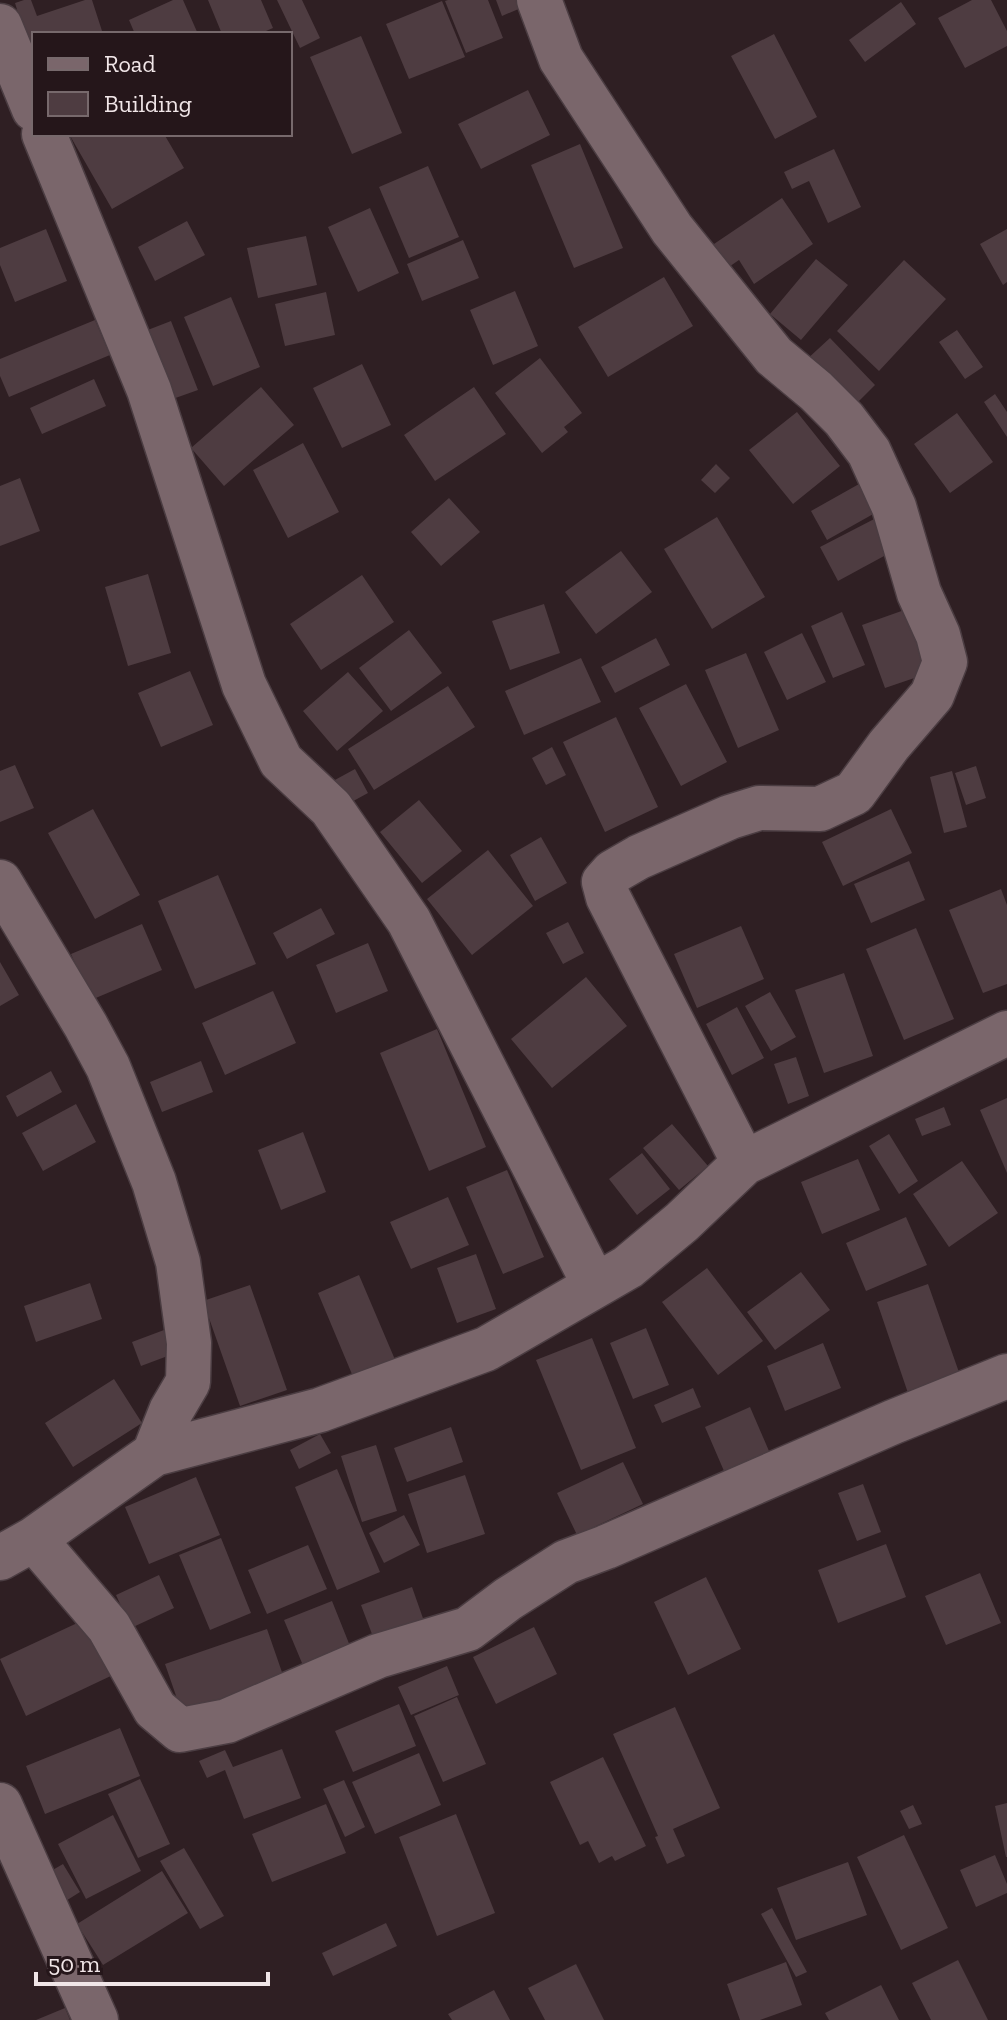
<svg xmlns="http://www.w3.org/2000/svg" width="1007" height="2020" font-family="'Zilla Slab',serif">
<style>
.building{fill:#4e3c41}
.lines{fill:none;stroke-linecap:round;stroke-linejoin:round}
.minor-casing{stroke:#4b3d42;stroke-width:47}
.minor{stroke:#7a666b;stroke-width:44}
</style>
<rect width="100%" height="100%" fill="#2f1f23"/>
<path class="building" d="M24,0H31L37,16L85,0H92L103,34H34L33,61L15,3Z
M173,0H183L198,34H135L129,20Z
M208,0H261L273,28L259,34H222Z
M277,0H302L320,38L300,48Z
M448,0H488L503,38L466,53L445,1Z
M496,0H526L528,5L502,16Z
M972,0H991L1007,31V46L965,68L938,18Z
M442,1L465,57L409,79L386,24Z
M901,2L916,24L865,62L849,40Z
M774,34L817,117L775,139L731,56Z
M361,36L402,133L352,154L310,57Z
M528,90L550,135L481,169L458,124Z
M69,134H164L184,168L112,209Z
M580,144L623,248L574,268L531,165Z
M834,149L861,207L828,223L809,181L792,189L784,172Z
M428,166L459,237L409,258L379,187Z
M782,198L813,244L754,284L739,260L723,271L708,248Z
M370,208L399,273L358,292L328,227Z
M187,221L205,255L155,281L138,247Z
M46,229L67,281L15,302L0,265V248Z
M1007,229V282L1003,285L980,244Z
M306,236L317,285L258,298L247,248Z
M463,240L479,278L422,301L407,264Z
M816,259L848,285L801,340L770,314Z
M904,260L946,299L879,371L837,331Z
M664,277L693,326L608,377L578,327Z
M515,291L538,346L493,365L470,310Z
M326,292L335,335L285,346L275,304Z
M231,297L260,367L213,386L184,317Z
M95,320L110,355L9,397L0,376V359Z
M171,321L198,390L167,401L140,333Z
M957,330L983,367L965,379L939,342Z
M830,338L875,385L851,409L805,361Z
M540,358L582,413L564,427L568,432L542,453L495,393Z
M362,364L391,425L342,448L313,388Z
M94,379L106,406L42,434L30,408Z
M261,387L294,425L224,486L191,448Z
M474,387L506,434L435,481L404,435Z
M995,394L1007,412V437L984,402Z
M797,412L840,466L793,504L749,450Z
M957,413L993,462L950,493L914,444Z
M303,443L339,512L288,538L253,470Z
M716,464L730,478L715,493L701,480Z
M20,478L40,531L0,546V486Z
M859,484L875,513L827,540L811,511Z
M449,498L480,532L441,566L411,532Z
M880,516L897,549L838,581L820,547Z
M717,517L765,597L712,629L664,549Z
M621,551L652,592L596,634L565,592Z
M148,574L171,653L128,666L105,587Z
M362,575L394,622L321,670L290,624Z
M544,604L560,653L510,670L492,621Z
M910,608L932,672L885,688L862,625Z
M842,612L865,665L833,678L811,626Z
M409,630L442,673L391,711L359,668Z
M802,633L826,682L787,700L764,652Z
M656,638L670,665L615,693L601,667Z
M746,653L779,730L738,748L705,670Z
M581,658L601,702L524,735L505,691Z
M190,671L213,725L161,747L138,693Z
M348,672L383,711L337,751L303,711Z
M686,684L727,762L681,786L639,708Z
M448,686L475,727L374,790L348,749Z
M616,717L658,807L605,832L563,742Z
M552,747L566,775L546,785L532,758Z
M15,765L34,808L0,822V771Z
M976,766L986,798L966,805L955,773Z
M355,769L368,793L346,805L333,781Z
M952,771L967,827L944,833L930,777Z
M419,800L462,851L422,883L380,832Z
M93,809L140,895L95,919L48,833Z
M891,809L912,853L843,886L822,842Z
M541,837L567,883L535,901L510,855Z
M488,850L533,906L472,955L427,899Z
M909,861L925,900L871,923L854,884Z
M218,875L256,964L195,989L158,901Z
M1001,889L1007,905V984L983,993L949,910Z
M321,908L335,934L287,959L273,933Z
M568,922L584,953L563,964L546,933Z
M142,924L162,970L91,1000L71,954Z
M741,926L764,979L697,1008L674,954Z
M916,928L954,1019L904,1040L866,949Z
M368,943L388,991L336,1013L316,965Z
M0,962L19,995L0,1006Z
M844,973L873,1056L824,1073L795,990Z
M586,977L627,1026L552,1088L511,1039Z
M273,991L296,1043L225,1075L202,1023Z
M770,992L796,1037L771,1051L745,1006Z
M737,1007L764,1058L732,1075L706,1024Z
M437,1029L486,1147L429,1171L380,1053Z
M796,1057L809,1096L788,1104L774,1064Z
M201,1061L213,1092L162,1112L150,1082Z
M51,1071L62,1092L17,1117L6,1096Z
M1007,1098V1173L980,1110Z
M76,1104L96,1142L43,1171L22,1133Z
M944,1107L951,1125L922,1136L915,1119Z
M672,1124L708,1166L679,1190L643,1148Z
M303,1132L326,1192L281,1210L258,1150Z
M889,1134L918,1181L899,1194L869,1146Z
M642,1153L670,1189L637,1215L609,1179Z
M858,1159L880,1210L822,1234L801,1182Z
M962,1161L998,1213L949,1247L913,1194Z
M507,1170L544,1257L503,1274L466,1187Z
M448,1197L469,1245L411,1269L390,1222Z
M906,1217L927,1265L866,1291L846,1243Z
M476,1254L496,1309L457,1323L437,1268Z
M707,1268L763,1341L718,1375L662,1302Z
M801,1272L830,1310L775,1350L747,1312Z
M359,1275L396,1362L354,1379L318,1293Z
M90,1283L102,1319L36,1342L24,1306Z
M928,1284L961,1378L909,1396L877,1302Z
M250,1285L287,1390L240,1406L203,1301Z
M646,1328L669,1385L633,1399L610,1343Z
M164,1330L173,1354L141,1366L132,1342Z
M592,1338L636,1448L581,1470L536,1360Z
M823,1343L841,1388L785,1411L767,1366Z
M114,1379L142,1423L73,1467L45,1423Z
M693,1388L701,1407L662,1423L654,1405Z
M750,1407L772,1458L727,1478L705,1427Z
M451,1427L463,1462L407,1482L394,1448Z
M320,1434L331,1453L299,1469L290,1450Z
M376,1445L397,1511L362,1522L341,1456Z
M623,1462L643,1504L577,1535L557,1493Z
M337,1469L380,1572L337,1590L295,1487Z
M465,1475L485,1534L427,1553L408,1494Z
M196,1477L220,1535L149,1564L125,1507Z
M863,1484L881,1532L857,1541L838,1493Z
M404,1515L420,1545L384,1563L369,1533Z
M221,1538L251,1613L210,1630L179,1555Z
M886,1544L906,1597L838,1623L818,1570Z
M308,1545L327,1589L267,1614L248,1570Z
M980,1573L1001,1623L946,1645L925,1596Z
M159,1575L174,1608L131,1628L116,1595Z
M706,1577L741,1649L688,1675L654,1602Z
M412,1587L425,1624L375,1642L361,1605Z
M332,1601L354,1656L307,1675L284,1620Z
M88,1618L115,1674L26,1716L0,1659Z
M534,1627L557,1674L496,1704L473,1657Z
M267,1629L284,1678L182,1713L165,1664Z
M447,1666L459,1695L411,1715L398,1687Z
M457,1697L486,1764L443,1782L414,1716Z
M399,1704L416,1746L353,1772L335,1731Z
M675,1707L720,1808L673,1829L685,1856L667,1864L655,1837L658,1836L613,1734Z
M120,1728L140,1776L45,1814L26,1766Z
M282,1749L301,1798L244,1819L225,1770L207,1778L199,1761L225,1750L233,1767Z
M419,1753L441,1805L375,1834L352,1782Z
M603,1757L646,1846L615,1861L612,1856L599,1863L588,1841L580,1845L550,1782Z
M140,1779L170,1844L138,1858L108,1794Z
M344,1780L365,1827L345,1837L323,1789Z
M1007,1803V1857H1006L995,1806Z
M326,1804L346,1853L272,1882L252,1834Z
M913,1805L922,1824L909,1829L900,1811Z
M456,1814L495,1913L437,1936L399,1837Z
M113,1815L141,1871L86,1899L58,1844Z
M904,1835L948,1928L901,1950L857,1857Z
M184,1848L224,1916L200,1929L160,1861Z
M995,1855L1007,1884V1893L976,1907L960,1870Z
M848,1862L867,1915L796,1940L777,1888Z
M63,1864L80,1892L61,1904L44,1875Z
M162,1871L188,1913L103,1965L77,1924Z
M772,1908L807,1972L796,1977L761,1914Z
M386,1923L397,1946L333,1976L322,1953Z
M958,1960L988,2020H931L912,1983Z
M786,1962L802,2005L760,2020H740L727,1984Z
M576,1964L604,2020H545L528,1988Z
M881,1985L899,2020H829L825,2013Z
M494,1990L510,2020H452L448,2014Z
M65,2008L70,2020H36Z"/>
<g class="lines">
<g class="minor-casing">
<path id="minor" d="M539,0L561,59L672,229L774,356L816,391L844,419L869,452L894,507L919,593L938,635L945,662L932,695L889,745L854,793L820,809L759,808L730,817L639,857L613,872L604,882L608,897L744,1163
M0,26L34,109
M44,134L149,390L244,685L281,761L331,808L409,921L595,1286
M0,882L86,1026L108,1067L154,1182L178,1262L189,1343L188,1382L171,1411L154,1454
M34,1539L109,1627L155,1709L180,1730L227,1721L378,1656L468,1629L508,1599L566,1562L606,1547L893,1422L1007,1376
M0,1558L34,1539L154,1454L320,1410L486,1349L628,1267L682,1222L744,1163L1007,1033
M0,1805L96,2020"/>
</g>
<use href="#minor" class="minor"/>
</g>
<rect x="32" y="32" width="260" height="104" fill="#25161a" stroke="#77696c" stroke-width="2"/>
<rect x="48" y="58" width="40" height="12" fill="#7a666b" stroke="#77696c" stroke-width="2"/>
<text x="104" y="72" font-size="24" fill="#f1e6e8">Road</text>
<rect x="48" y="92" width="40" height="24" fill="#4e3c41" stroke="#77696c" stroke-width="2"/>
<text x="104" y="112" font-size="24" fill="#f1e6e8">Building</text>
<path d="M36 1972v12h232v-12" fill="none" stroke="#f1e6e8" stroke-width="4"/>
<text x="48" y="1972" font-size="24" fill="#f1e6e8" stroke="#25161a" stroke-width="6" paint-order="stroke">50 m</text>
</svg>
